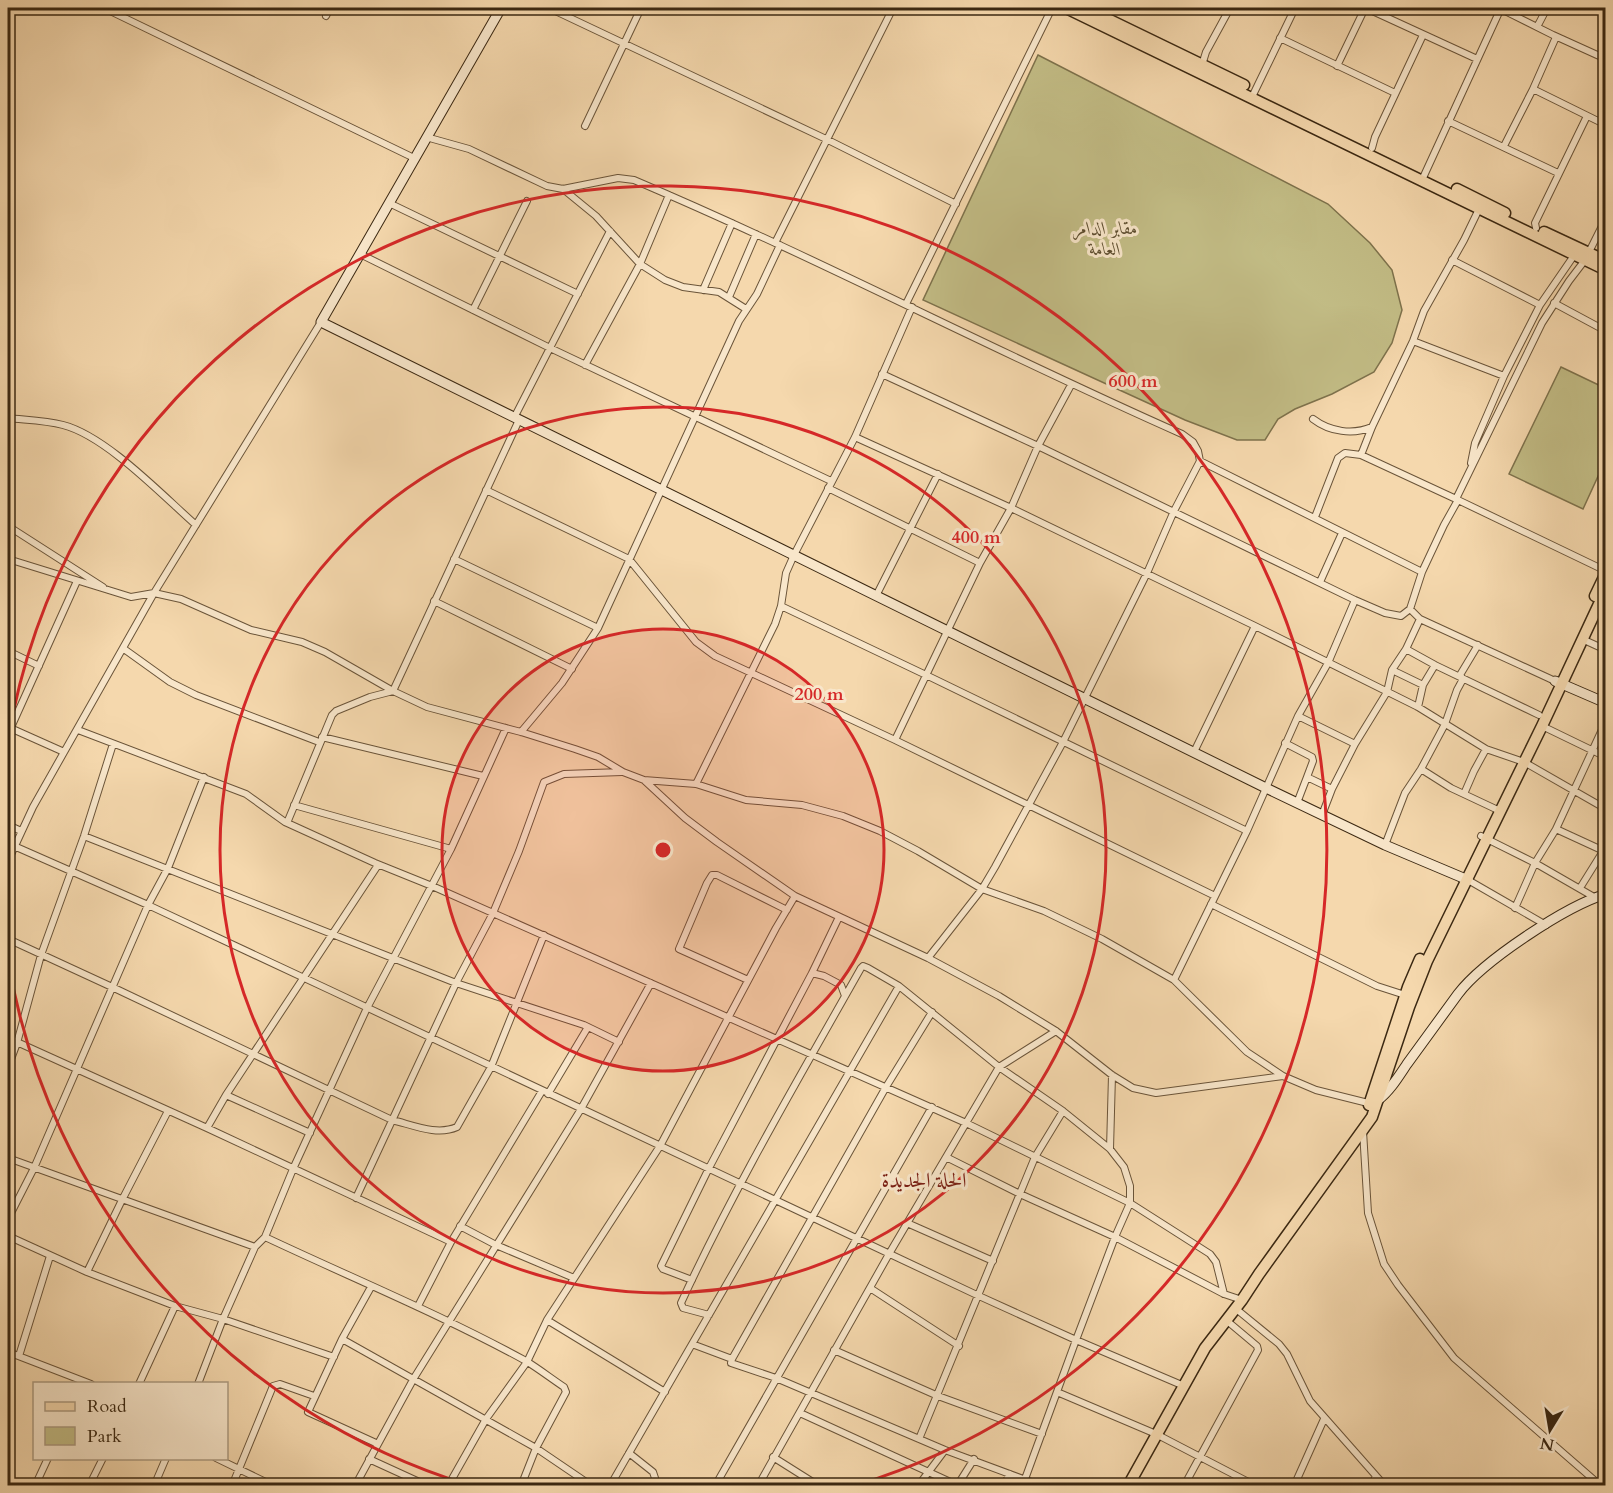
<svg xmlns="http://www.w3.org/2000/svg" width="1613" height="1493" font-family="Cardo,Amiri,serif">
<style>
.green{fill:#c2bc85;stroke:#7e724c;stroke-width:1.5}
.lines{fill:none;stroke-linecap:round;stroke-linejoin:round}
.street-casing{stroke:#6a5439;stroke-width:8}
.secondary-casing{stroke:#3b2812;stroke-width:11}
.primary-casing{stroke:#3b2812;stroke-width:13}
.street{stroke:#f8e6ca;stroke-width:6}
.secondary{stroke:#f8e6ca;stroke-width:9}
.primary{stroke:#f5d8ad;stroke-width:10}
.ring{fill:none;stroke:#d62828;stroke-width:3}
.labels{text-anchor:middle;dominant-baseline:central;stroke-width:6;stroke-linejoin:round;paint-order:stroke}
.park-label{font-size:18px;font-style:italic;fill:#5d4d2f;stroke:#f8e6ca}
.quarter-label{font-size:21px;fill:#7a1f14;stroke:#f8e6ca}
.centre{fill:#d62828;stroke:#f8e6ca;stroke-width:3}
.ring-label{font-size:18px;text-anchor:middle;font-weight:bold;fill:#d62828;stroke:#f8e6ca;stroke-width:6;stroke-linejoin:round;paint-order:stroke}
</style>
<rect width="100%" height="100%" fill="#f5d8ad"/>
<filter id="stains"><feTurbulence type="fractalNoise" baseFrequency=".00333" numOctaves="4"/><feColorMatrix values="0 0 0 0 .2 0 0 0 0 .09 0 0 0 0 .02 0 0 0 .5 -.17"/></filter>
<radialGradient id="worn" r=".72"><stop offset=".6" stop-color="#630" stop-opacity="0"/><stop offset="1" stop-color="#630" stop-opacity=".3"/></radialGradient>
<path class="green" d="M1038,55L1328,204L1370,243L1392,270L1402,310L1392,343L1374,372L1332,394L1295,409L1278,419L1265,440H1237L1185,420L923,300Z
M1561,367L1605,388V461L1583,509L1509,474Z"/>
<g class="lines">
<g class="street-casing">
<path id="street" d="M104,8L414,158
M549,8L826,139L956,204
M1366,8L1477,59
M1499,8L1553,35L1606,59
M326,16L330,8
M1537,27L1547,8
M1280,38L1395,93
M1202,65L1206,52L1230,8
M1337,66L1365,8
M1533,89L1556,37
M1252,97L1295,8
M1448,121L1558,173
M585,126L641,8
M426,137L469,149L547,186L563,189L618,178L634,180C820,259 998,353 1182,434L1193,442L1198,451L1200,461L1174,511L1147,573L1063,742L995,867L982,889L928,958
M1504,146L1533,89L1606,125
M1372,148L1375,137L1423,35
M1422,180L1501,8
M563,189L596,216L640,264L665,280L683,287L719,292L746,309
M389,203L578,294
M1536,228L1535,223L1587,116
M775,243L893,8
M360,254L550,348L831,481
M1452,260L1540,305
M703,290L732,223
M729,297L756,234
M1554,303L1606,331
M906,304L1052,8
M473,310L527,201
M1413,341L1504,376L1540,305L1575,254
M585,365L640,264L669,195
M882,374L1038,446L1355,600L1385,613L1401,616L1410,609L1422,572L1444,525L1458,500L1456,499L1542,323L1569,281L1585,260L1606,218
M8,418C26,420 45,420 63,425C106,436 162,495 196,525
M514,418L610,231
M1313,419C1330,432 1353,435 1372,427
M855,437L1011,508L1255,626L1418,707L1486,749L1524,762L1606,809
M1361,455L1372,427L1413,341L1424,311L1464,240L1479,209
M1200,461L1422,572
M1471,463L1475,443L1504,376
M828,488L980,563
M486,490L629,559L696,642L715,656L895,740L1215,896
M1458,500L1606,571
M1315,517L1338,458L1345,453L1361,455L1456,499
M8,526L103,587
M8,559L131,597L154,593L181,599L251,630L302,642L325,652L393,691L427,707L521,732L575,749L598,757L623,772L644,780L696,784L746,800L802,805L843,816L880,831L918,851L982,889L1044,911L1102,939L1174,980L1247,1052L1283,1076L1316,1090L1368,1103
M454,559L598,628
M1320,582L1342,533
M876,596L938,474
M434,601L572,669
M781,606L926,675L1247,831
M1410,609L1420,619L1555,681
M1582,639L1606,650
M124,649L170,682L196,695L319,742
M1406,649L1435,665L1539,715
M8,651L39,666
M1392,670L1423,685
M1418,707L1423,685L1435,665
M1298,716L1355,744
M1542,726L1606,757
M8,727L64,752
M78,730L246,794L285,822L375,863L432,886L966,1123L1130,1203L1210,1254L1216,1262L1224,1294
M521,732L562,683L598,628L739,321L757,294L780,245
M8,734L77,581
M322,737L483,776
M895,740L980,563L1011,508L1038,446L1071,385
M1285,743L1312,757L1313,761L1307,777L1332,789
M1194,752L1255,626
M1421,769L1451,788L1500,811
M645,781L685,818L717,842L795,896L928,958L999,996L1056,1031L1112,1075L1133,1088L1156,1093L1283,1076
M696,784L775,624L781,606L786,573L794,555L855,437L912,307
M1464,794L1474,771L1486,749
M1297,803L1307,777
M294,805L451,849
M1322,815L1332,789L1355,744L1387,692L1392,670L1406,649L1420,619
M287,823L332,715L336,711L370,697L393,691L519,420
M8,825L21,831
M1556,829L1606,852
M84,836L456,983L584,1025L619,1042
M1481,836L1535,863L1594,897
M1385,845L1405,793L1421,769L1445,724L1457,690L1463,679L1460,675L1478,645
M14,846L148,905L332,991L979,1296L1076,1340L1184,1386
M8,861L33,807L154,593L321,322
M1468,880L1546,925
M1580,888L1605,848
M1211,904L1377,986L1405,995
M1515,908L1535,863L1556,829L1606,721
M8,939L112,987L392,1120C413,1125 437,1136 457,1127L491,1067L544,935
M812,973L839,917
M748,980L679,949L707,883L712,875H717L787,910
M1174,980L1247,831L1298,716L1328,663L1355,600
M8,1038L207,1128L451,1242
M8,1067L17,1043L41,955L84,836L113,744
M548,1094L588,1027
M226,1095L310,1133
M207,1128L226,1095L378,865
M1363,1131L1368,1213L1384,1264L1398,1285L1454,1358L1601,1486
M1110,1149L1112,1075
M946,1157L1020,1194L1115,1237L1224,1294L1242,1300
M8,1158L255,1247
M356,1198L456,983L493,913L519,851L544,782L564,774L622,772
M8,1219L34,1168L148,905L168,868L204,777
M907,1223L993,1261
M460,1226L496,1245L574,1278
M8,1236L87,1272L175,1306L223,1319L334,1357
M265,1237C352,1278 442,1315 526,1361C539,1369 552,1379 564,1387L566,1392L536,1448L521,1486
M87,1272L122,1200L168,1111
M692,1280L663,1269L661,1266L709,1168L812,973L824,976L841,985L845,996
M371,1287L342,1339L308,1412L378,1444
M870,1288L959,1346
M418,1306L451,1242L542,1091
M1235,1308L1279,1344L1287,1354L1310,1401L1385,1486
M709,1315L683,1308L681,1303C734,1188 799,1078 861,968L863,966L868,968L899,986L999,1067L1063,1111L1110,1149L1124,1167L1130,1186V1203L1115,1237L1076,1340L1025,1479
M547,1320L665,1392
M342,1339L536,1448L592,1486
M692,1344L732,1359L731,1363L776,1378L945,1450L1042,1486
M834,1350L938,1396L1042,1434
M8,1352L91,1384
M19,1356L50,1256
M732,1359L886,1087L932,1012
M139,1384L175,1306
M198,1384L223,1319L255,1247L265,1237L293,1169L367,1008L451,849L506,728
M1057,1392L1156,1434L1256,1486
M800,1413L959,1486
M919,1439L1035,1157L1063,1111
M629,1453L653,1472L656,1481L663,1486
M773,1457L819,1486
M216,1458L274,1486
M369,1459L428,1486
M35,1486L48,1458
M89,1486L103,1458
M154,1486L166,1458
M232,1486L273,1386L280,1384L314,1396
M355,1486L414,1378L581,1109L651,983
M448,1486L486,1419L527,1362L547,1320L660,1146L776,928L795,896
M610,1486L899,986
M715,1486L932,1107
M758,1486L889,1254L999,1067L1056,1031
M918,1486L945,1450
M957,1486L974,1459
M1003,1486L1010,1474
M1184,1486L1258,1350L1257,1346L1226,1320
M1294,1486L1324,1419
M1371,1486L1376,1476"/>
</g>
<g class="secondary-casing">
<path id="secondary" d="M501,8L321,322L1266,788L1385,845L1468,880
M1555,681L1606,703
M1378,1100C1390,1091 1399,1076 1407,1064C1424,1041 1441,1017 1458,994C1483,961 1566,906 1606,894"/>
</g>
<g class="primary-casing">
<path id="primary" d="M1066,8L1606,270
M1085,8L1244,85
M1457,189L1505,213
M1544,232L1606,261
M1595,596L1606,573
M1369,1105L1408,987L1420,959
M1128,1486L1205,1348L1242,1300L1259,1274L1372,1117L1409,1007L1427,961L1542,726L1606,589"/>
</g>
<use href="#street" class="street"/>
<use href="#secondary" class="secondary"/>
<use href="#primary" class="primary"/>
</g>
<circle cx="663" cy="850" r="221" fill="#d62828" fill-opacity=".12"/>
<g class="ring">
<circle cx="663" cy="850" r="221"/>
<circle cx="663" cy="850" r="443"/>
<path d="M469 1485A664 664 0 0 1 8 960M8 740A664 664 0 1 1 857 1485"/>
</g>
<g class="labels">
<g class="park-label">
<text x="1105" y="228">مقابر الدامر<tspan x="1105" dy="21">العامة</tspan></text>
</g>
<g class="quarter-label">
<text x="924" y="1180">الحلة الجديدة</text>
</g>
</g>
<circle cx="663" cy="850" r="9" class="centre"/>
<g class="ring-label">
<text x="1133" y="387">600 m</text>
<text x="976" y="543">400 m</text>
<text x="819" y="700">200 m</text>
</g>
<rect width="1613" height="1493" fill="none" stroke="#f5d8ad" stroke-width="30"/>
<rect x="9" y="9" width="1595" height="1475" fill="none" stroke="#3b2812" stroke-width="3"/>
<rect x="15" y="15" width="1583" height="1463" fill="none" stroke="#3b2812" stroke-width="1.5"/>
<rect x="33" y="1382" width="195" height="78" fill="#f8e6ca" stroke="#ac9a80" stroke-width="1.5"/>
<rect x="45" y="1402" width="30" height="9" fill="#f5d8ad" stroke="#ac9a80" stroke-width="1.5"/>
<text x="87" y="1412" font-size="18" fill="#3b2812">Road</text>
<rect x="45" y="1427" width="30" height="18" fill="#c2bc85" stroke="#ac9a80" stroke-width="1.5"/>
<text x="87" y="1442" font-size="18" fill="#3b2812">Park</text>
<g transform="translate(1550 1430) rotate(191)" stroke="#f8e6ca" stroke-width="4.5" paint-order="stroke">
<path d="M0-4.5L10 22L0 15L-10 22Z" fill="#3b2812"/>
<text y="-9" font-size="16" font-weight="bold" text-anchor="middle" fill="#3b2812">N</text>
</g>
<rect width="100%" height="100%" filter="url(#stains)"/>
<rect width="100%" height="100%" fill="url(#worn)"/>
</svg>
